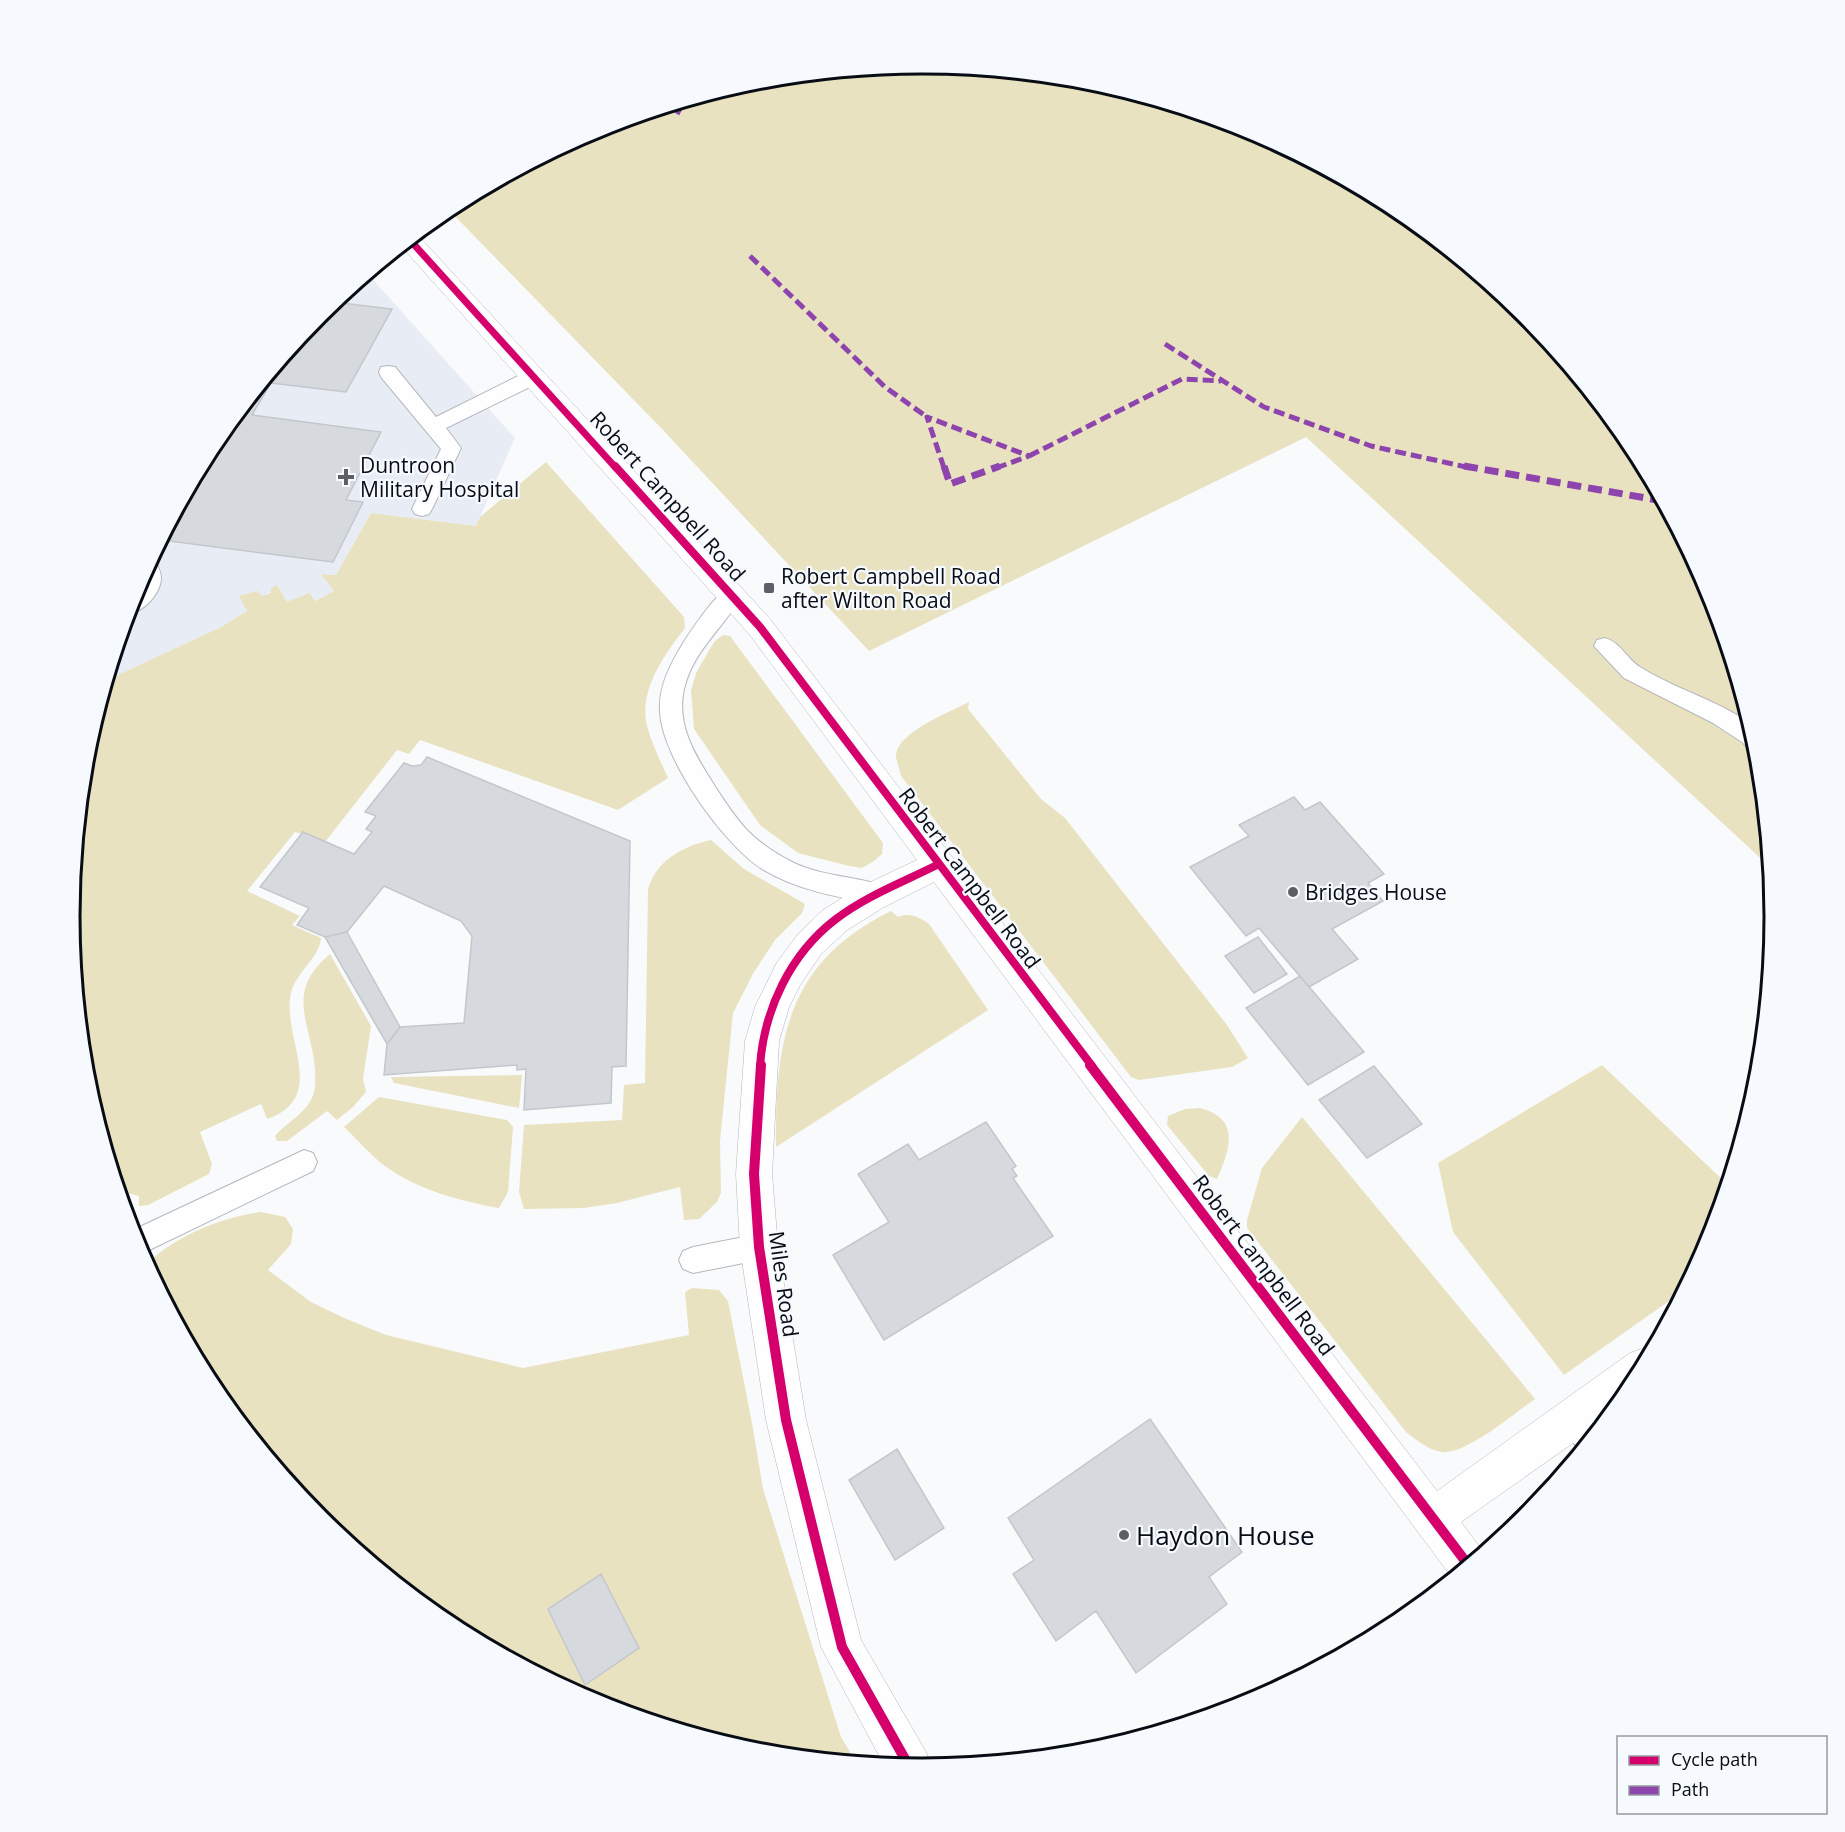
<svg xmlns="http://www.w3.org/2000/svg" width="1845" height="1832" font-family="'Open Sans',sans-serif">
<style>
.built{fill:#e8edf5}
.green{fill:#e9e2c1}
.building{fill:#d6dadf;stroke:#c3c7cc;stroke-width:1.5}
.lines{fill:none;stroke-linecap:round;stroke-linejoin:round}
.service-casing{stroke:#b4b7bc;stroke-width:2}
.minor-casing{stroke:#b4b7bc;stroke-width:1}
.service{fill:#fefeff;fill-rule:evenodd}
.minor{fill:#fefeff;fill-rule:evenodd}
.quiet-far1{stroke:#8e44ad;stroke-width:5;stroke-dasharray:11 5;stroke-linecap:butt}
.quiet{stroke:#8e44ad;stroke-width:7;stroke-dasharray:14 7;stroke-linecap:butt}
.cycleway-far2-casing{stroke:#f6f9fe;stroke-width:10}
.cycleway-far1-casing{stroke:#f6f9fe;stroke-width:12}
.cycleway-casing{stroke:#f6f9fe;stroke-width:14}
.cycleway-far2{stroke:#d6006c;stroke-width:7}
.cycleway-far1{stroke:#d6006c;stroke-width:8}
.cycleway{stroke:#d6006c;stroke-width:10}
.poi-dot{fill:#5c5f65;stroke:#f6f9fe;stroke-width:2}
.labels{text-anchor:middle;dominant-baseline:central;stroke-width:4.5;stroke-linejoin:round;paint-order:stroke}
.poi-label{font-size:21px;fill:#080c14;stroke:#f6f9fe;text-anchor:start}
.street-label{font-size:21px;fill:#080c14;stroke:#f6f9fe}
.near-poi-label{font-size:26px;fill:#080c14;stroke:#f6f9fe;text-anchor:start}
.rim{fill:none;stroke:#080c14;stroke-width:3}
</style>
<rect width="100%" height="100%" fill="#f8fafc"/>
<path class="built" d="M367,273L515,438L476,526L371,513L336,575L322,574L335,591L314,601L287,603L271,592L261,596H240L247,611L221,627L107,680L135,589L213,442L320,313Z"/>
<path class="green" d="M923,63L1089,79L1249,128L1397,207L1526,313L1632,442L1711,590L1759,750L1771,868L1306,437L869,651L663,430L447,208L596,128L756,79Z
M546,462L684,617L685,628C665,654 641,687 646,721C649,738 661,762 668,778L618,810L420,740L409,754L397,750L325,842L295,832L247,891L300,916L292,925L321,938C320,957 296,972 291,993C281,1037 330,1097 267,1119L261,1104L200,1132L212,1164L209,1174L148,1205L139,1206V1196L119,1191L86,1082L70,916L86,749L107,680L221,627L247,611L239,596L258,591L261,596L271,593V588L277,585L287,602L309,593L315,601L334,591L321,574L336,575L371,513L476,526L480,517Z
M723,635L730,636L883,843L882,854L874,861L862,868L849,866L798,853L760,825L694,729L691,691L696,673L714,642Z
M969,702L968,709L1041,799L1065,818L1227,1025L1248,1058L1232,1067L1139,1080L1131,1077L901,776C900,770 897,763 896,757C895,733 950,712 969,702Z
M711,840L744,869L805,904L802,913L775,940L754,972L733,1013L720,1141L721,1193L717,1202L699,1219L684,1220L680,1187L617,1203L584,1208L524,1209L519,1192L524,1125L622,1120L624,1085L645,1083L648,890C655,861 683,846 711,840Z
M891,911L898,917C909,912 920,917 929,924L988,1010L776,1147C775,1040 787,962 891,911Z
M330,954L371,1026L363,1079L366,1092L353,1107L337,1120L327,1111L287,1141H277L275,1136C288,1121 309,1112 314,1092C316,1084 315,1076 315,1069C311,1021 284,993 330,954Z
M1602,1065L1728,1185L1710,1243L1686,1289L1564,1375L1453,1232L1438,1163Z
M522,1075L519,1108L394,1083L391,1077Z
M379,1097L507,1120L513,1127L508,1192L499,1208C460,1201 418,1190 385,1166C370,1155 358,1140 344,1127Z
M1200,1108C1241,1119 1230,1149 1217,1179L1209,1176L1167,1125L1168,1116L1185,1109Z
M1302,1117L1535,1399C1515,1413 1466,1455 1442,1452C1429,1450 1416,1440 1406,1432L1247,1228V1220L1262,1168Z
M261,1212L285,1217L293,1229L291,1244L268,1270L311,1302L344,1318L386,1335L523,1368L689,1335L685,1292L692,1288L719,1290L728,1301L752,1423L763,1489L841,1737L856,1762L756,1753L596,1704L448,1625L319,1519L213,1390L146,1265C172,1237 224,1216 261,1212Z
M1561,1476L1525,1519L1503,1538C1507,1512 1539,1487 1561,1476Z"/>
<path class="building" d="M333,302L392,309L346,392L271,383L252,415L381,432L346,500L363,502L333,562L161,540L213,442L320,313Z
M427,757L630,841L626,1066L612,1067L611,1103L524,1110L526,1069L517,1070V1065L384,1075L387,1044L400,1027L464,1023L472,936L461,921L384,886L347,932L325,937L297,925L309,908L260,887L303,832L354,854L372,832L366,829L376,816L365,812L404,763L412,766L421,765Z
M1294,797L1305,810L1320,802L1384,874L1368,883L1383,901L1332,929L1358,959L1309,987L1259,928L1246,936L1190,867L1249,836L1239,825Z
M347,932L400,1027L387,1044L325,937Z
M1258,937L1287,974L1254,993L1225,956Z
M1300,976L1364,1052L1308,1085L1246,1008Z
M1374,1066L1422,1124L1367,1158L1319,1100Z
M986,1122L1016,1166L1012,1169L1017,1176L1013,1178L1053,1236L884,1340L833,1255L889,1222L858,1174L908,1144L919,1160Z
M1150,1419L1242,1552L1209,1577L1227,1604L1136,1673L1096,1611L1056,1641L1013,1574L1034,1560L1008,1518Z
M897,1449L944,1528L895,1560L849,1480Z
M601,1574L639,1648L585,1685L548,1609Z"/>
<g class="lines">
<g class="service-casing">
<path id="service" d="M388,366L395,367L436,417L528,371L535,370L542,371L544,376L542,381L446,428L461,448L432,509L429,514L422,516L415,514L412,509L441,449L381,377L379,372L381,367Z
M151,559L154,560C157,565 161,571 161,578C161,593 143,614 127,613L134,591Z
M733,586L740,588L743,594C726,625 697,647 686,682C673,722 695,755 716,788C726,803 736,819 749,832C762,845 778,855 794,863C824,877 857,876 887,887L891,894L887,901L879,904C839,898 797,890 762,869C723,844 662,758 660,712C658,686 672,661 685,640C695,625 717,591 733,586Z
M1605,638C1620,642 1627,659 1640,667C1675,689 1717,700 1751,724L1759,752L1750,750L1742,742L1713,723L1624,678L1594,646L1597,640Z
M304,1150L313,1153L317,1162L313,1171L141,1254L131,1231Z
M759,1234L769,1238L773,1247L769,1256L759,1260L693,1273L683,1269L679,1260L683,1251L693,1247Z
M1573,1406L1583,1410L1599,1430L1581,1452L1563,1430L1559,1420L1563,1410Z"/>
</g>
<g class="minor-casing">
<path id="minor" d="M416,233L770,619L1437,1491L1630,1353L1644,1348L1652,1351L1632,1390L1610,1417L1461,1522L1484,1553L1453,1579L934,882L884,907L847,930L821,954L800,985L789,1007L779,1041L772,1174L778,1247L806,1420L861,1640L926,1752L932,1768L884,1765L821,1647L766,1420L740,1247L736,1174L745,1041L755,1007L776,964L798,934L823,910L860,887L917,860L750,635L401,246Z"/>
</g>
<use href="#service" class="service"/>
<use href="#minor" class="minor"/>
<path class="quiet-far1" d="M677,114L684,101
M750,256L885,387L927,417
M1165,344L1264,407L1371,446L1471,468
M1029,456L1182,379L1221,381
M944,468L927,417L1029,456
M996,468L1029,456"/>
<path class="quiet" d="M944,466L950,484L1000,466
M1464,466L1663,501"/>
<g class="cycleway-far2-casing">
<path id="cycleway-far2" d="M409,239L616,468"/>
</g>
<g class="cycleway-far1-casing">
<path id="cycleway-far1" d="M615,466L760,627L1092,1066
M760,1066C764,1010 790,954 836,919C866,896 903,882 937,865"/>
</g>
<g class="cycleway-casing">
<path id="cycleway" d="M761,1065L754,1174L759,1247L786,1420L842,1647L910,1768
M1090,1065L1469,1566"/>
</g>
<use href="#cycleway-far2" class="cycleway-far2"/>
<use href="#cycleway-far1" class="cycleway-far1"/>
<use href="#cycleway" class="cycleway"/>
</g>
<g class="poi-dot">
<path d="M343 468h6v6h6v6h-6v6h-6v-6h-6v-6h6z"/>
<rect x="763" y="582" width="12" height="12" rx="3"/>
<circle cx="1293" cy="892" r="6"/>
<circle cx="1124" cy="1535" r="6"/>
</g>
<g class="labels">
<g class="poi-label">
<text x="360" y="465">Duntroon<tspan x="360" dy="24">Military Hospital</tspan></text>
<text x="781" y="576">Robert Campbell Road<tspan x="781" dy="24">after Wilton Road</tspan></text>
<text x="1305" y="892">Bridges House</text>
</g>
<g class="street-label">
<text transform="translate(668 496) rotate(48)">Robert Campbell Road</text>
<text transform="translate(970 878) rotate(53)">Robert Campbell Road</text>
<text transform="translate(1264 1265) rotate(53)">Robert Campbell Road</text>
<text transform="translate(784 1284) rotate(82)">Miles Road</text>
</g>
<g class="near-poi-label">
<text x="1136" y="1535">Haydon House</text>
</g>
</g>
<path d="M0 0H1845V1832H0ZM80 916a842 842 0 1 1 1684 0a842 842 0 1 1-1684 0Z" fill="#f6f9fe" fill-rule="evenodd"/>
<path class="rim" d="M80 916a842 842 0 1 1 1684 0a842 842 0 1 1-1684 0Z"/>
<rect x="1617" y="1736" width="210" height="78" fill="#f6f9fe" stroke="#979aa0" stroke-width="1.5"/>
<rect x="1629" y="1756" width="30" height="9" fill="#d6006c" stroke="#979aa0" stroke-width="1.5"/>
<text x="1671" y="1766" font-size="18" fill="#080c14">Cycle path</text>
<rect x="1629" y="1786" width="30" height="9" fill="#8e44ad" stroke="#979aa0" stroke-width="1.5"/>
<text x="1671" y="1796" font-size="18" fill="#080c14">Path</text>
</svg>
